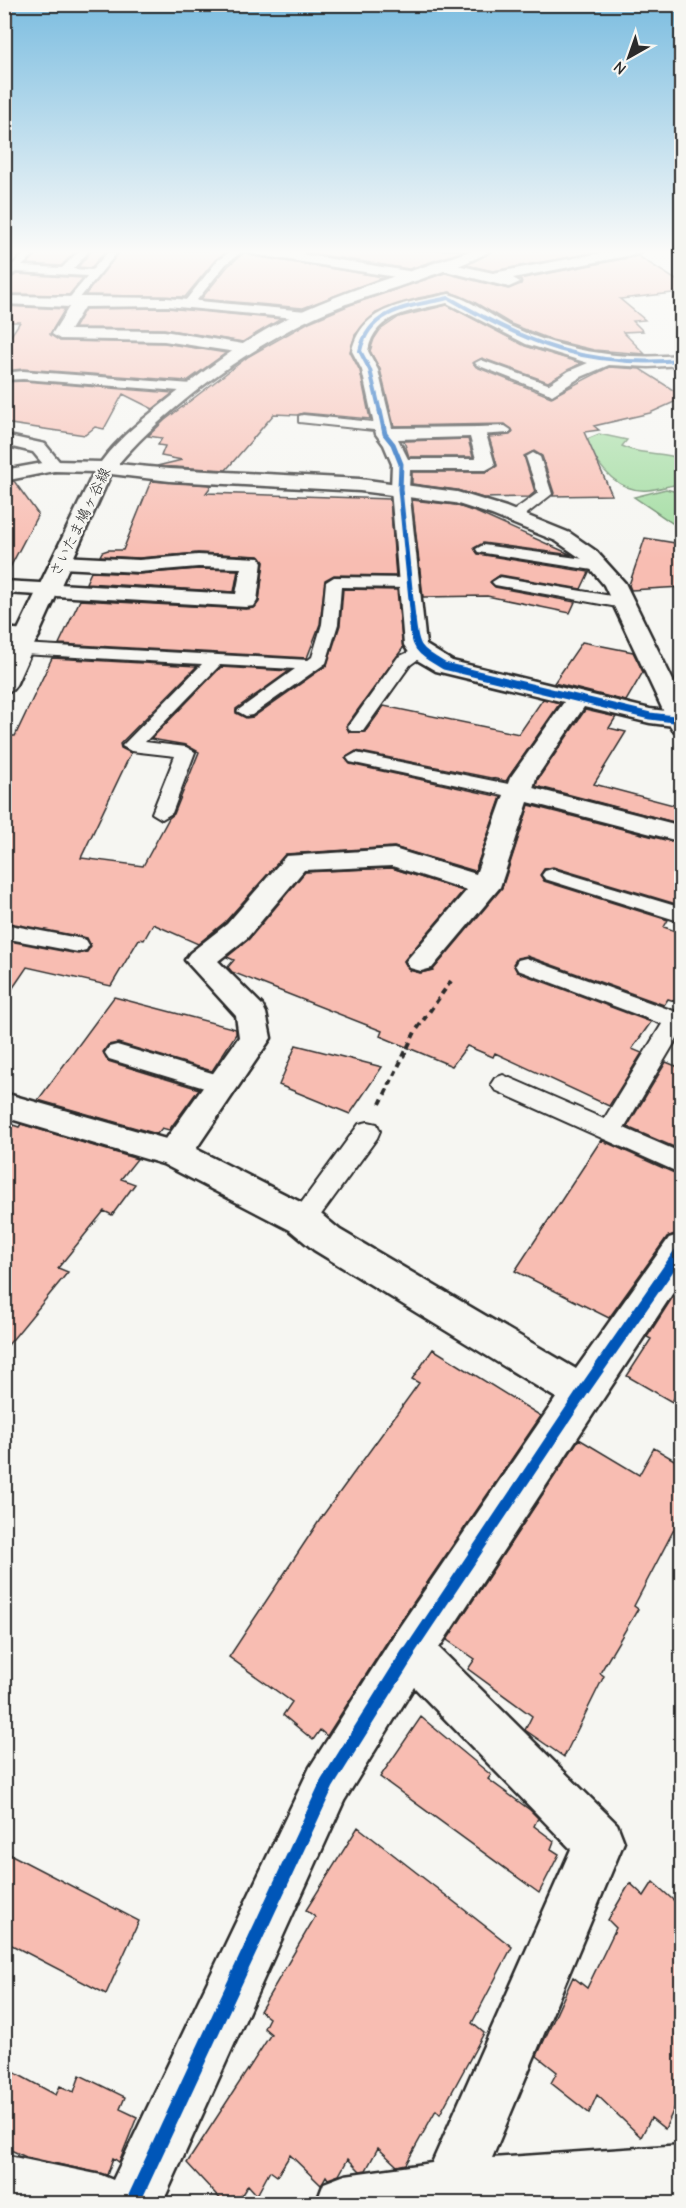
<svg xmlns="http://www.w3.org/2000/svg" width="686" height="2208" font-family="'Comic Neue','Klee One',sans-serif">
<style>
.green{fill:#a2dca1;stroke:#668466;stroke-width:1.5}
.building{fill:#f8bdb2;stroke:#2b2b2b;stroke-width:1.5}
.lines{fill:none;stroke-linecap:round;stroke-linejoin:round}
.lane-casing{stroke:#2b2b2b;stroke-width:4}
.street-casing{stroke:#2b2b2b;stroke-width:5}
.secondary-casing{stroke:#2b2b2b;stroke-width:5}
.path{stroke:#2b2b2b;stroke-width:4;stroke-dasharray:6 4.5;stroke-linecap:butt}
.lane{fill:#f6f6f2;fill-rule:evenodd}
.street{fill:#f6f6f2;fill-rule:evenodd}
.secondary{fill:#f6f6f2;fill-rule:evenodd}
.cycleway-far4-casing{stroke:#f6f6f2;stroke-width:5}
.cycleway-far3-casing{stroke:#f6f6f2;stroke-width:8}
.cycleway-far2-casing{stroke:#f6f6f2;stroke-width:10}
.cycleway-far1-casing{stroke:#f6f6f2;stroke-width:15}
.cycleway-casing{stroke:#f6f6f2;stroke-width:18}
.cycleway-far4{stroke:#0057b8;stroke-width:4}
.cycleway-far3{stroke:#0057b8;stroke-width:5}
.cycleway-far2{stroke:#0057b8;stroke-width:7}
.cycleway-far1{stroke:#0057b8;stroke-width:11}
.cycleway{stroke:#0057b8;stroke-width:14}
.labels{text-anchor:middle;dominant-baseline:central;stroke-width:4.5;stroke-linejoin:round;paint-order:stroke}
.far-street-label{font-size:15px;fill:#2b2b2b;stroke:#f6f6f2}
</style>
<rect width="100%" height="100%" fill="#f6f6f2"/>
<filter id="ink" filterUnits="userSpaceOnUse"><feTurbulence type="fractalNoise" baseFrequency=".0167" numOctaves="2"/><feDisplacementMap in="SourceGraphic" scale="12" xChannelSelector="R" yChannelSelector="G"/><feConvolveMatrix kernelMatrix="1 2 1 2 8 2 1 2 1" color-interpolation-filters="sRGB"/></filter>
<g filter="url(#ink)">
<path class="green" d="M599,434L627,440L622,446C641,456 662,451 681,459V484C670,485 659,489 648,490C616,493 597,465 585,440Z
M666,489L681,493V529L634,497Z"/>
<path class="building" d="M41,250H77L61,266L27,264Z
M92,250H230L216,259L185,297L85,295L118,254L106,250L91,268L78,267Z
M312,250H467L409,269L309,253Z
M492,250H608L493,271L467,265Z
M245,252L253,256L384,277L303,308L201,299L228,266Z
M638,256L681,283V292L620,299L645,320L633,321L643,331L623,332L645,354L594,350L552,340L511,324L474,302L450,292L418,298L376,313L355,335L350,352L360,371L370,419L303,413L297,415L274,414L226,470L157,466L182,460L161,456L165,446L158,445L162,438L148,436L165,420L249,356L309,322L350,305L445,273L508,289L521,284L519,279Z
M17,274L83,278L69,295L4,294V283Z
M447,305L525,346L581,363L548,382L482,358L473,363L476,367L551,397L609,367L640,369L681,395V399L650,413L594,426L599,430L584,432L612,495L553,496L554,493L542,456L534,451L524,456L535,492L529,497L483,498L457,490L412,484V472H487L497,466L489,437L510,435L513,431L505,424L394,426L380,369L370,351L374,339L380,330L399,317Z
M4,306L65,309L50,334L60,341L164,343L226,353L187,381L23,369L4,371V346L20,322H4Z
M167,308L281,319L243,342L164,329L74,328L85,309Z
M23,381L173,393L153,409L123,394L104,429L95,427L85,435L4,423V382Z
M468,439L473,457H409L404,441Z
M14,481L38,514L4,579V483Z
M151,481L212,485L206,493L390,499L396,576L334,575L325,580L320,624L307,658L59,644L80,600L246,609L254,608L259,602L264,562L259,556L198,553L139,558L100,556L102,552L108,550H123Z
M412,500L455,505L478,513L572,555L483,543L474,548L478,554L589,572L581,589L500,575L490,582L495,587L575,602L570,613L487,596L423,597Z
M645,538L681,544V587L631,590L629,585Z
M198,569L238,570L234,592L86,583L91,572L139,574Z
M343,589L397,590L403,648L346,726L349,732H365L384,706L519,734L543,699L560,703L506,781L356,751L345,758L350,764L501,797L475,871L394,847L286,854L225,922L198,944L153,924L144,940L139,939L111,986L27,967L4,1001V940L78,954L87,952L91,946L87,938L4,922V750L12,736H15L52,658L197,666L120,744L121,748L131,753L81,858L143,866L169,818L174,814L199,752L186,745L151,739L221,667L289,671L236,709V713L246,718L253,717L327,665L340,625Z
M582,642L633,652L643,672L626,701L554,683Z
M585,710L616,717L609,728L626,732L594,784L681,807V824L536,786L538,779Z
M529,805L681,844V894L676,904L553,867L544,869L540,875L544,881L668,920L664,927L681,933V1003L668,999L664,1005L527,956L517,958L513,964L517,972L651,1022L632,1049L642,1053L609,1106L495,1053L493,1057L467,1046L452,1066L380,1036L382,1031L232,972L228,967L234,960L227,957L249,939L305,872L392,868L463,891L404,961L409,970L420,973L433,970L502,888Z
M114,997L236,1029V1034L212,1071L118,1043L108,1045L103,1052L108,1061L199,1089L169,1130L162,1128L157,1134L38,1100Z
M296,1045L382,1067L350,1114L279,1085Z
M666,1062L681,1068V1150L627,1127Z
M4,1122L19,1127L21,1124L137,1159L121,1179L135,1184L112,1215L104,1211L58,1268L68,1272L4,1350Z
M601,1140L681,1176V1232L667,1237L609,1318L515,1271Z
M681,1284V1385L672,1402L627,1376L651,1339L647,1337Z
M433,1349L541,1416L392,1634L327,1736L320,1730L313,1740L283,1715L292,1702L229,1657L321,1518L419,1383L412,1379Z
M579,1439L639,1475L654,1448L681,1464V1516L634,1606L638,1609L600,1673L604,1676L564,1757L525,1730L532,1716L468,1669L475,1659L447,1640Z
M421,1717L491,1775L488,1779L530,1810L538,1818L534,1826L554,1841L551,1849L559,1854L539,1893L380,1777Z
M358,1827L512,1947L472,2023L484,2033L440,2114L436,2110L406,2164L397,2166L378,2148L366,2170L360,2171L348,2159L339,2175L328,2179L326,2176L321,2185L290,2155L277,2176L270,2171L257,2195L248,2185L236,2204H225L187,2163L271,2034L264,2028L269,2018L260,2011L315,1917L306,1910Z
M4,1851L139,1921L106,1994L4,1941Z
M653,1882L681,1907V2093L665,2129L651,2118L641,2137L597,2095L589,2113L551,2083L557,2072L537,2056L573,1977L587,1988L616,1928L608,1920L630,1883L644,1896Z
M4,2067L56,2095L60,2086L74,2092L80,2075L125,2097L120,2109L137,2117L119,2162L113,2158L107,2175L26,2157L4,2147Z"/>
<g class="lines">
<g class="lane-casing">
<path id="lane" d="M29,250H39L22,266L62,268L80,250H90L73,269L92,270L108,252L116,254L74,305L70,306L65,303L88,276L16,272L4,279V272Z
M233,250H244L226,264L193,305H185V301L218,260Z
M481,360L556,387L558,390L548,393L477,365L475,363Z
M23,371L192,384L198,388L192,392L23,379L4,380V373Z
M303,415L383,423L389,427L383,431L299,422V416Z
M505,426L511,430L510,433L478,435L472,431L478,427Z
M533,453L540,457L552,494L519,520H509V514L538,493L526,457Z
M483,545L599,561L607,566L599,571L478,552L476,549Z
M334,577L409,578L417,583L409,588L341,587L338,624L326,663L252,715L246,716L237,711L295,669L220,665L145,742L186,747L195,752L172,813L162,819L152,813L175,756L131,751L122,746L202,664L22,654L14,649L22,644L308,660L312,657L322,624L326,582Z
M500,577L623,598L631,603L623,608L495,585L492,582Z
M420,647L428,652L410,665L363,731H351L348,727L398,657Z
M356,753L518,786L527,792L518,798L350,762L347,758Z
M552,869L682,908V922L545,879L542,875L545,871Z
M4,924L78,938L86,940L89,945L86,950L78,952L4,938Z
M526,958L682,1014V1030L624,1128L682,1153V1174L495,1090L491,1084L495,1078L503,1075L604,1119L662,1024L518,970L515,965L518,960Z
M117,1045L229,1078L233,1084L229,1090L221,1093L109,1059L105,1053L109,1047Z
M368,1122L377,1124L380,1131L377,1138L312,1227L303,1230L294,1227L290,1220L294,1213L359,1124Z"/>
</g>
<g class="street-casing">
<path id="street" d="M246,250H275L408,271L415,275L408,279L253,254Z
M618,250H644L637,254L513,278L520,282L509,287L434,268L432,265L439,261L493,273Z
M449,294C470,299 491,316 510,326C566,352 620,360 682,355V365L649,367L609,365L581,377L552,395L544,390L546,386L569,371L588,363L526,344L447,303C414,311 375,312 368,351L378,370L392,428L484,427L495,465L486,470H410L409,489L426,645L452,661L650,709L682,713V727L650,723L584,707L536,778L533,788L682,826V842L528,802L500,887L432,968L421,971L410,968L406,961L467,890L392,866L304,870L247,938L218,961L262,1005L266,1013L271,1038L196,1149L316,1210L340,1230L576,1369L669,1238L682,1234V1279L439,1648L617,1824L624,1842L492,2158L682,2145V2203L316,2204L324,2183L345,2175L432,2163L571,1849L414,1687L344,1801L162,2204H4V2155L101,2175L113,2180L310,1767L394,1635L556,1398L314,1250L290,1230L163,1164L4,1117V1093L166,1139L239,1037L236,1016L185,960L190,953L227,924L286,856L394,849L476,874L510,778L564,702L436,671L412,657L404,645L391,489L392,464L384,445L376,434L362,370L352,351C362,305 410,303 449,294ZM470,437L476,459H408L398,439Z
M4,296L167,298L306,311L313,315L306,319L167,306L84,307L70,330L164,331L255,346L257,349L249,354L164,341L60,339L52,334L69,307L4,304Z
M4,435L45,444L63,466L54,471L48,470L33,452L4,445Z
M198,555L259,558L262,562L257,601L254,606L246,607L4,593V581L236,594L241,568L198,567L139,572L61,568L54,566L51,562L54,558L61,556L139,560Z
M4,628L36,631L39,636L36,641L4,642Z"/>
</g>
<g class="secondary-casing">
<path id="secondary" d="M295,250H310L296,259L289,255Z
M472,250H490C477,264 362,297 336,308C263,336 169,404 118,464L170,469L360,479L457,492L506,507L570,533L596,551L625,583L682,699V732L673,730L670,725L604,585L582,559L556,541L492,515L455,503L360,491L170,481L111,474L16,685L12,690L4,692V659L94,472L54,471L4,481V470L54,461L101,462C120,436 146,417 171,397C207,369 243,341 284,320C344,289 410,273 472,250Z"/>
</g>
<path class="path" d="M380,1104L415,1032L451,981"/>
<use href="#lane" class="lane"/>
<use href="#street" class="street"/>
<use href="#secondary" class="secondary"/>
<g class="cycleway-far4-casing">
<path id="cycleway-far4" d="M380,412L370,370L360,351C369,308 413,306 449,298C530,345 587,368 682,360"/>
</g>
<g class="cycleway-far3-casing">
<path id="cycleway-far3" d="M380,411L385,434L393,444L401,464L400,489L413,619"/>
</g>
<g class="cycleway-far2-casing">
<path id="cycleway-far2" d="M412,618C415,649 417,650 444,666L650,716L682,720"/>
</g>
<g class="cycleway-far1-casing">
<path id="cycleway-far1" d="M407,1655L582,1393L682,1249"/>
</g>
<g class="cycleway-casing">
<path id="cycleway" d="M132,2204L327,1784L408,1654"/>
</g>
<use href="#cycleway-far4" class="cycleway-far4"/>
<use href="#cycleway-far3" class="cycleway-far3"/>
<use href="#cycleway-far2" class="cycleway-far2"/>
<use href="#cycleway-far1" class="cycleway-far1"/>
<use href="#cycleway" class="cycleway"/>
</g>
</g>
<linearGradient id="sky" x2="0" y2="1"><stop stop-color="#7cbde0"/><stop offset="0.45" stop-color="#fbfbf9"/><stop offset="1" stop-color="#fbfbf9" stop-opacity="0"/></linearGradient>
<rect width="686" height="559" fill="url(#sky)"/>
<g class="labels">
<g class="far-street-label">
<text transform="translate(80 522) rotate(-64)">さいたま鳩ヶ谷線</text>
</g>
</g>
<rect width="686" height="2208" fill="none" stroke="#f6f6f2" stroke-width="24"/>
<rect x="12" y="12" width="662" height="2184" fill="none" stroke="#2b2b2b" stroke-width="2" filter="url(#ink)"/>
<g transform="translate(629 57) rotate(220)" stroke="#f6f6f2" stroke-width="4.5" paint-order="stroke">
<path d="M0-4.5L10 22L0 15L-10 22Z" fill="#2b2b2b"/>
<text y="-9" font-size="16" font-weight="bold" text-anchor="middle" fill="#2b2b2b">N</text>
</g>
</svg>
